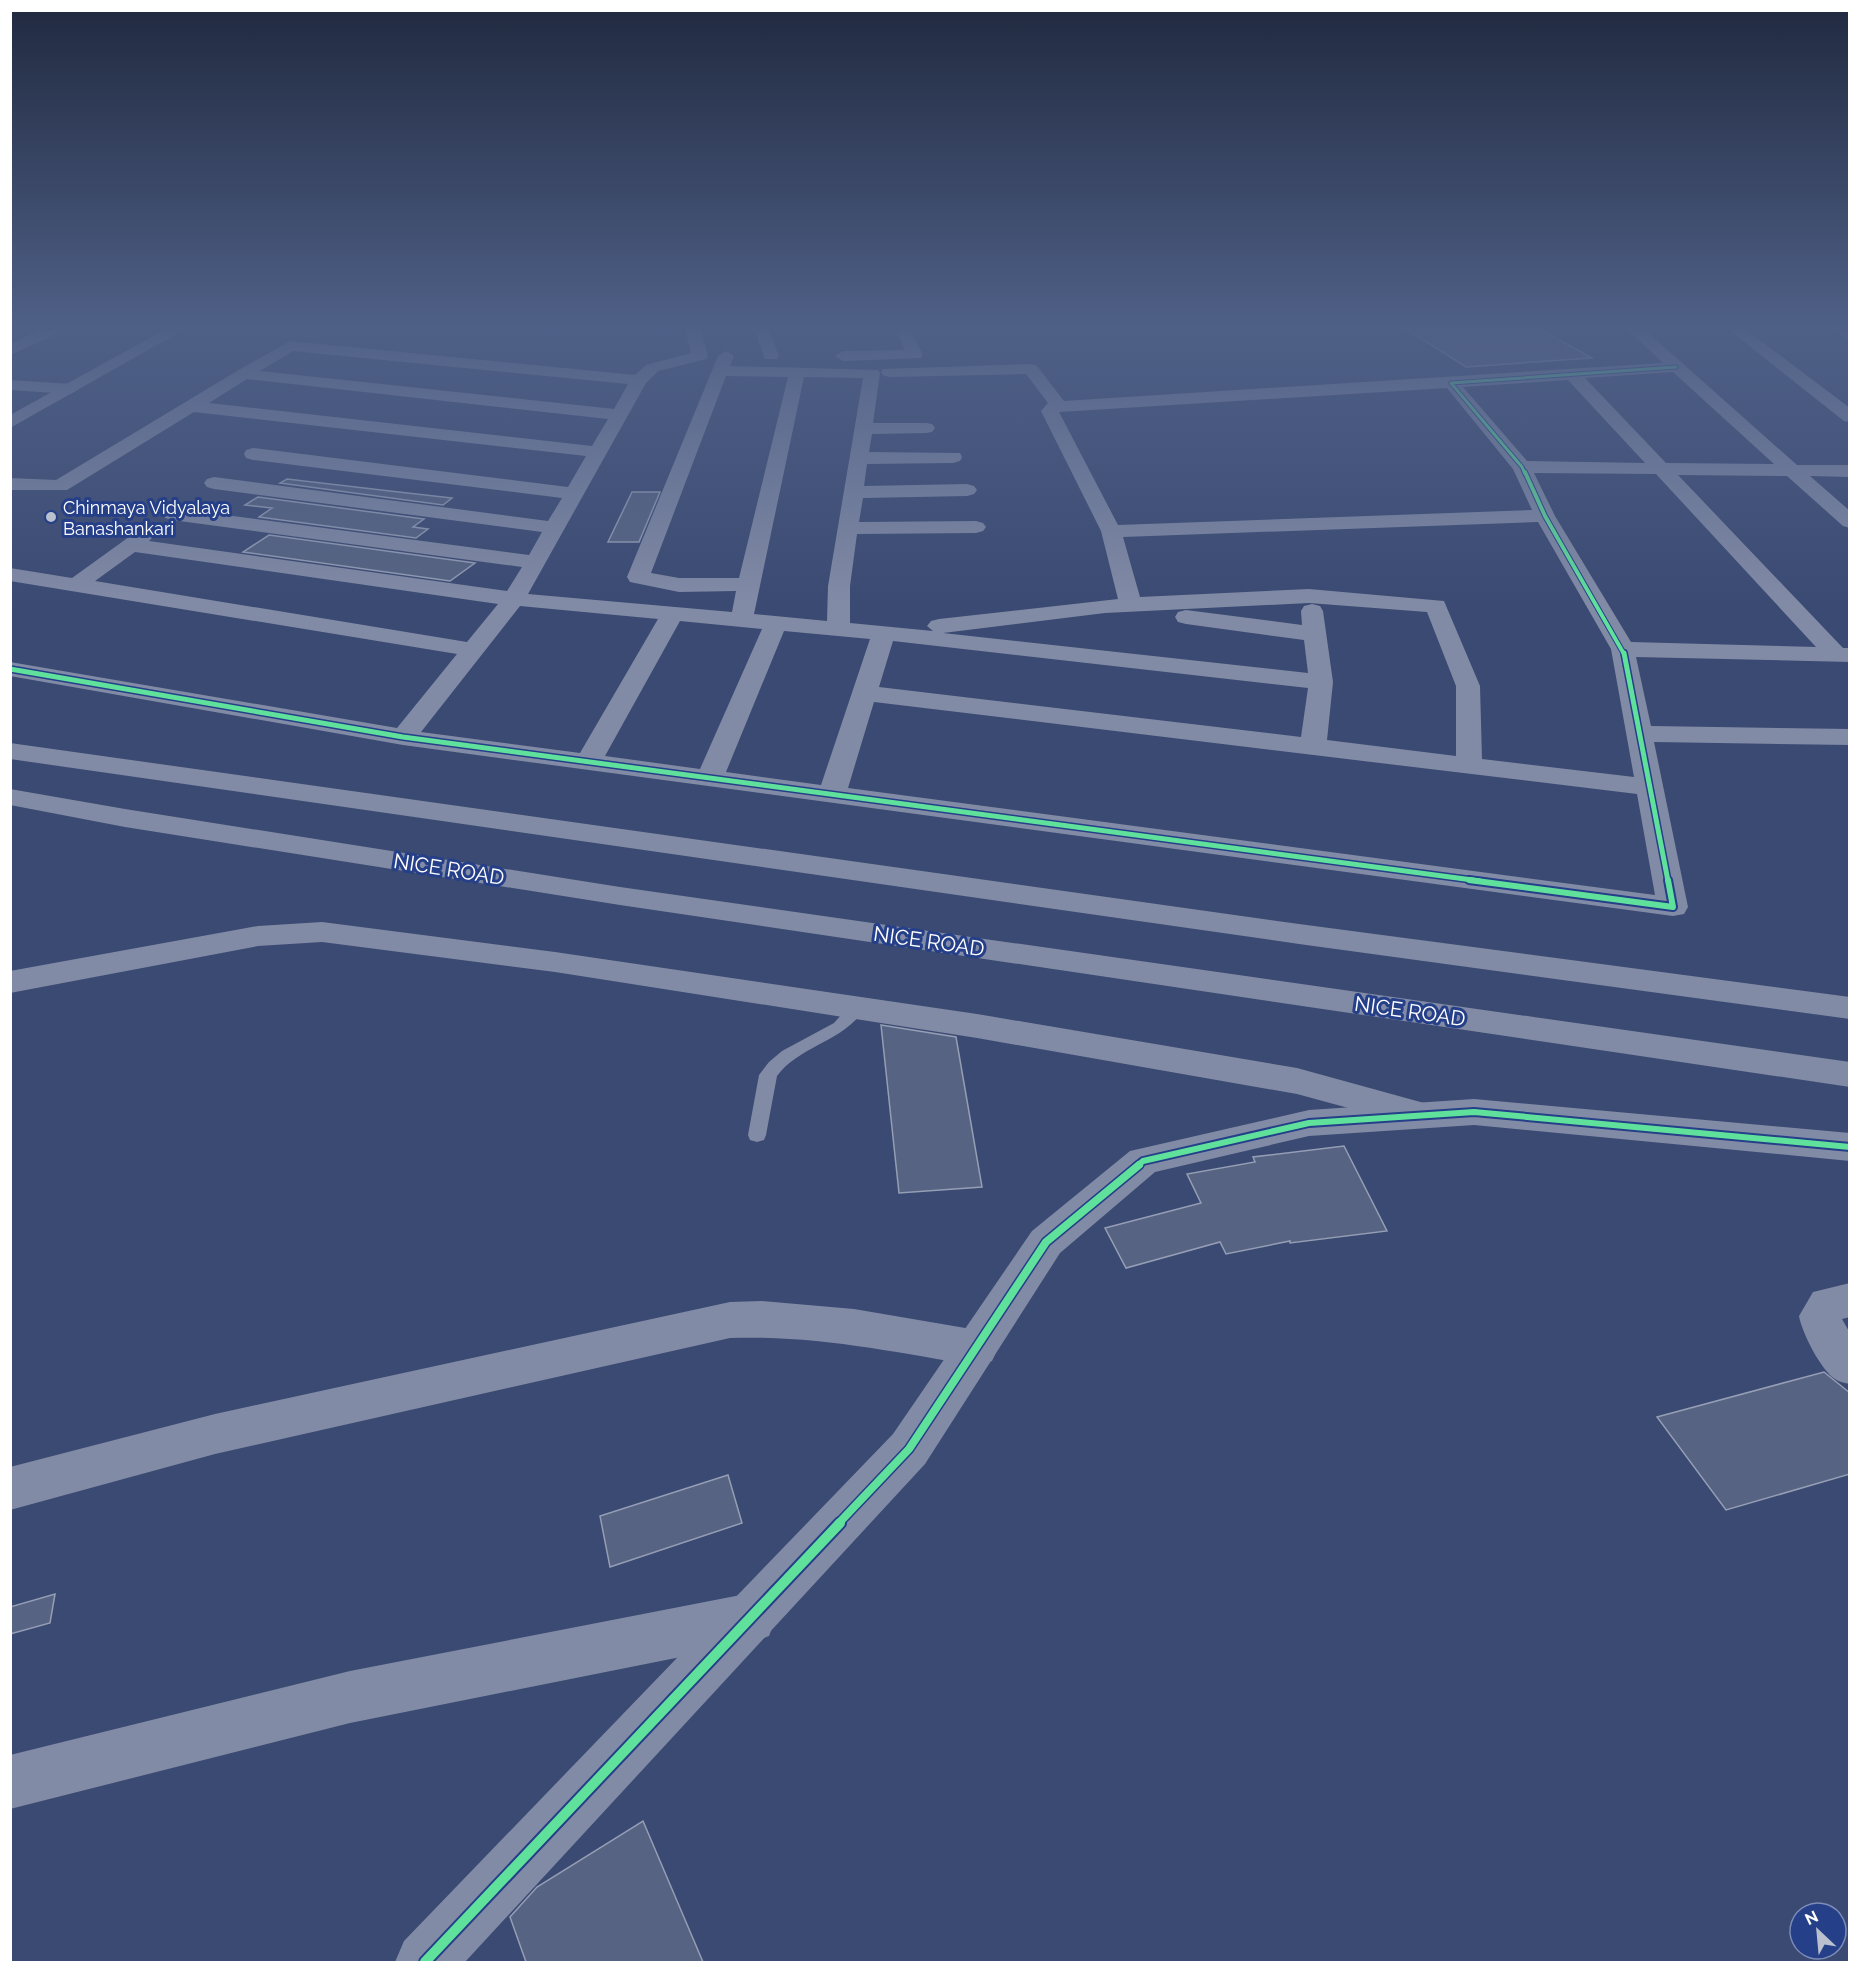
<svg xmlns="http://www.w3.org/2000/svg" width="1860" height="1973" font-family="Raleway,sans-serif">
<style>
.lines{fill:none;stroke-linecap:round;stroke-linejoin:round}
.stream{stroke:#3a4d81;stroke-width:4.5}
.building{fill:#566382;stroke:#959eb5;stroke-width:1.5}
.service{fill:#828ba6;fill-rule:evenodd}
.minor{fill:#828ba6;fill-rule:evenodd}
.tertiary{fill:#828ba6;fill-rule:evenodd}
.motorway{fill:#828ba5;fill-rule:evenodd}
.cycleway-far5-casing{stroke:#253f88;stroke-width:5}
.cycleway-far4-casing{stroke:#253f88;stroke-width:6}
.cycleway-far3-casing{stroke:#253f88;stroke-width:8}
.cycleway-far2-casing{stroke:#253f88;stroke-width:10}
.cycleway-far1-casing{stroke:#253f88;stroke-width:11}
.cycleway-casing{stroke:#253f88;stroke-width:14}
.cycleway-far5{stroke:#60e19b;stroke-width:3}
.cycleway-far4{stroke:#60e19b;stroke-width:4}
.cycleway-far3{stroke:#60e19b;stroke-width:5}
.cycleway-far2{stroke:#60e19b;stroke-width:6}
.cycleway-far1{stroke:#60e19b;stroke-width:8}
.cycleway{stroke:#60e19b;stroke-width:10}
.poi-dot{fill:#bac0ce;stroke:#253f88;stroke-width:2}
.labels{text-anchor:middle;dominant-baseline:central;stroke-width:6;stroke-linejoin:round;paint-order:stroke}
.far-poi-label{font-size:18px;fill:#fff;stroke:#253f88;text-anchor:start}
.street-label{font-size:21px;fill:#fff;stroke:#253f88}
</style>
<rect width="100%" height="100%" fill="#3b4a72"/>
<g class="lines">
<path class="stream" d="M338,329H347
M493,329L580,335L670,334"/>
</g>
<path class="building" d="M1406,329H1540L1592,358L1466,367Z
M287,479L390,491L452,498L443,505L280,483Z
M632,492H660L639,542H608Z
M258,497L424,519L413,527L428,529L416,538L259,517L272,508L245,505Z
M269,535L475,563L450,581L243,552Z
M881,1025L956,1037L982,1187L899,1193Z
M1344,1146L1387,1231L1290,1243V1241L1226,1254L1220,1242L1126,1268L1105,1228L1201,1203L1187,1174L1255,1162L1253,1157Z
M1824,1372L1850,1393V1474L1726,1510L1657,1417Z
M728,1475L742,1523L610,1567L600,1516Z
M55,1594L50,1623L10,1634V1607Z
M643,1821L703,1962H526L510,1917L537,1887Z"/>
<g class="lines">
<path class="service" d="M857,1002L863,1004L865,1008C844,1042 800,1045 777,1076L766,1135L764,1140L757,1142L750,1140L748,1135L759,1075L769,1062L782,1051L834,1023L851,1004Z"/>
<path class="minor" d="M42,329L59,331L56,334L10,355V344Z
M685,329H700L708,356L706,359L658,371L646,383L528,594L732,612L736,591L679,592L630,582L627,577L718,356L726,351L734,356L730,366L878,370L880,373L873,423H926L932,424L935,428L932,432L926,433L872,434L869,452L960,453L962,457L960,461L953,463L867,464L864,486L967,484L974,486L977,490L974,494L967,496L863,498L859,522L976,521L983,523L986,527L983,531L976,533L857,534L850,586V623L933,631L927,626L931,621L939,619L1118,599L1101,531L1041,411L1048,403L1026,374L889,377L883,375L881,372L883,369L1031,364L1037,366L1064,401L1663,363L1627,329H1644L1797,465H1850V477L1810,476L1850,511V528L1843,526L1787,476L1678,475L1843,648H1850V662L1636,657L1651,726L1850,729V745L1654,742L1688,907L1684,914L1673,916L403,745L10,676V662L397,728L457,654L10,581V568L72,578L140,529L147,527L154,529L157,533L149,541L507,591L522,567L172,520L165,518L162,514L165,510L172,508L529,555L542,532L214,489L207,487L204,483L207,479L214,477L548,521L562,498L253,460L246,458L244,454L246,450L253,448L568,487L586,456L194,412L67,490H10V478L56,480L237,371L290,341L635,375L646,365L691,353ZM293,351L628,384L614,409L260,371ZM1673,372L1774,464L1666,463L1585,378ZM726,376L788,377L739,578H679L651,573ZM804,377L863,378L828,586L827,621L754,614ZM247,379L608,419L592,446L209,403ZM1568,380L1645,463L1527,461L1463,387ZM1447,388L1513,469L1532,510L1118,525L1059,412ZM1534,473L1656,474L1816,647L1631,642L1555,516ZM1538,522L1611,649L1634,777L1482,759L1480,686L1444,601L1309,589L1140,597L1123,537ZM135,552L498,604L467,642L95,581ZM1309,603L1427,612L1456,686V756L1327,740L1333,682L1323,611L1320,606L1312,604L1304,606L1301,611L1302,625L1186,610L1178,612L1175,617L1178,622L1186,624L1304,640L1308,673L943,633L1105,613ZM520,606L658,619L580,753L421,732ZM680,621L762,629L700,769L605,756ZM784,631L870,639L821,785L726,772ZM893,641L1308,688L1301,737L879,687ZM874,702L1637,794L1655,895L848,788Z
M754,329H769L779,356L777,359H765Z
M895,329H910L923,355L921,358L843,361L835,356L843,351L905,350Z
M1728,329H1745L1850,408V422L1844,421Z
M1832,329H1850V340Z
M10,380L71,384L79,389L71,394L10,390Z
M322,922L555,952L977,1014L1297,1068L1435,1106L1440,1115L1435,1124L1422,1128L1297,1094L977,1038L555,972L322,942L258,946L10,993V971L258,926Z
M1850,1283V1317L1842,1319L1850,1333V1384C1845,1383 1839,1382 1835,1379C1821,1370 1802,1333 1799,1316L1813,1292Z
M761,1301L854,1309L977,1330L992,1335L998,1348L992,1361L977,1366C895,1352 814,1335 730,1338L215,1454L10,1510V1467L215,1414L730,1302Z
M751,1593L769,1600L776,1618L769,1636L751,1643L350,1723L10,1809V1755L350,1671Z"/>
<path class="tertiary" d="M166,329H185L10,428V415Z
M1474,1099L1850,1133V1161L1474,1125L1309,1136L1155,1172L1060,1253L925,1464L465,1962H395L404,1941L893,1434L1032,1231L1130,1151L1309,1110Z"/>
<path class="motorway" d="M10,743L1299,924L1850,997V1019L1299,944L10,759Z
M10,789L125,809L620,887L1850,1062V1087L620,905L125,827L10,805Z"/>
<g class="cycleway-far5-casing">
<path id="cycleway-far5" d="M1525,474L1522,467L1451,383L1676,367"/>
</g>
<g class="cycleway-far4-casing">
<path id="cycleway-far4" d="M1525,472L1545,516L1624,654"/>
</g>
<g class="cycleway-far3-casing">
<path id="cycleway-far3" d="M1624,653L1668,881
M10,669L403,737L1480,881"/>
</g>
<g class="cycleway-far2-casing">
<path id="cycleway-far2" d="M1469,880L1673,907L1668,880
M1137,1166L1143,1161L1309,1123L1474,1112L1850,1147"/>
</g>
<g class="cycleway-far1-casing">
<path id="cycleway-far1" d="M838,1524L909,1449L1046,1242L1139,1165"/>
</g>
<g class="cycleway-casing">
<path id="cycleway" d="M425,1962L840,1523"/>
</g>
<use href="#cycleway-far5" class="cycleway-far5"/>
<use href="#cycleway-far4" class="cycleway-far4"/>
<use href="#cycleway-far3" class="cycleway-far3"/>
<use href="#cycleway-far2" class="cycleway-far2"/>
<use href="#cycleway-far1" class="cycleway-far1"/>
<use href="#cycleway" class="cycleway"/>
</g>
<linearGradient id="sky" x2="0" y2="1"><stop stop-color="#20293f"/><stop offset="0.54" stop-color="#4f6087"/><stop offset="1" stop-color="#4f6087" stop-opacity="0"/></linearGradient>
<rect width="1860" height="606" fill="url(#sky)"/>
<circle class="poi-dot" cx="51" cy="517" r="6"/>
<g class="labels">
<g class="far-poi-label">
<text x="63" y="507">Chinmaya Vidyalaya<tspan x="63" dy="21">Banashankari</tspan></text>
</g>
<g class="street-label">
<text transform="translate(449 869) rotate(9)">NICE ROAD</text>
<text transform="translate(929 941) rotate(8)">NICE ROAD</text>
<text transform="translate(1410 1011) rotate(8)">NICE ROAD</text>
</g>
</g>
<rect width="1860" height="1973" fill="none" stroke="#ffffff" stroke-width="24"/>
<g transform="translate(1818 1931) rotate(334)"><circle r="28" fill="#253f88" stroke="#7c8cb8" stroke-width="1.5"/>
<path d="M0-4.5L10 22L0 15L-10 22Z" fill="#bac0ce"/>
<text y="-9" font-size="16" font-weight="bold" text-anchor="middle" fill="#ffffff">N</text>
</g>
</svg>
